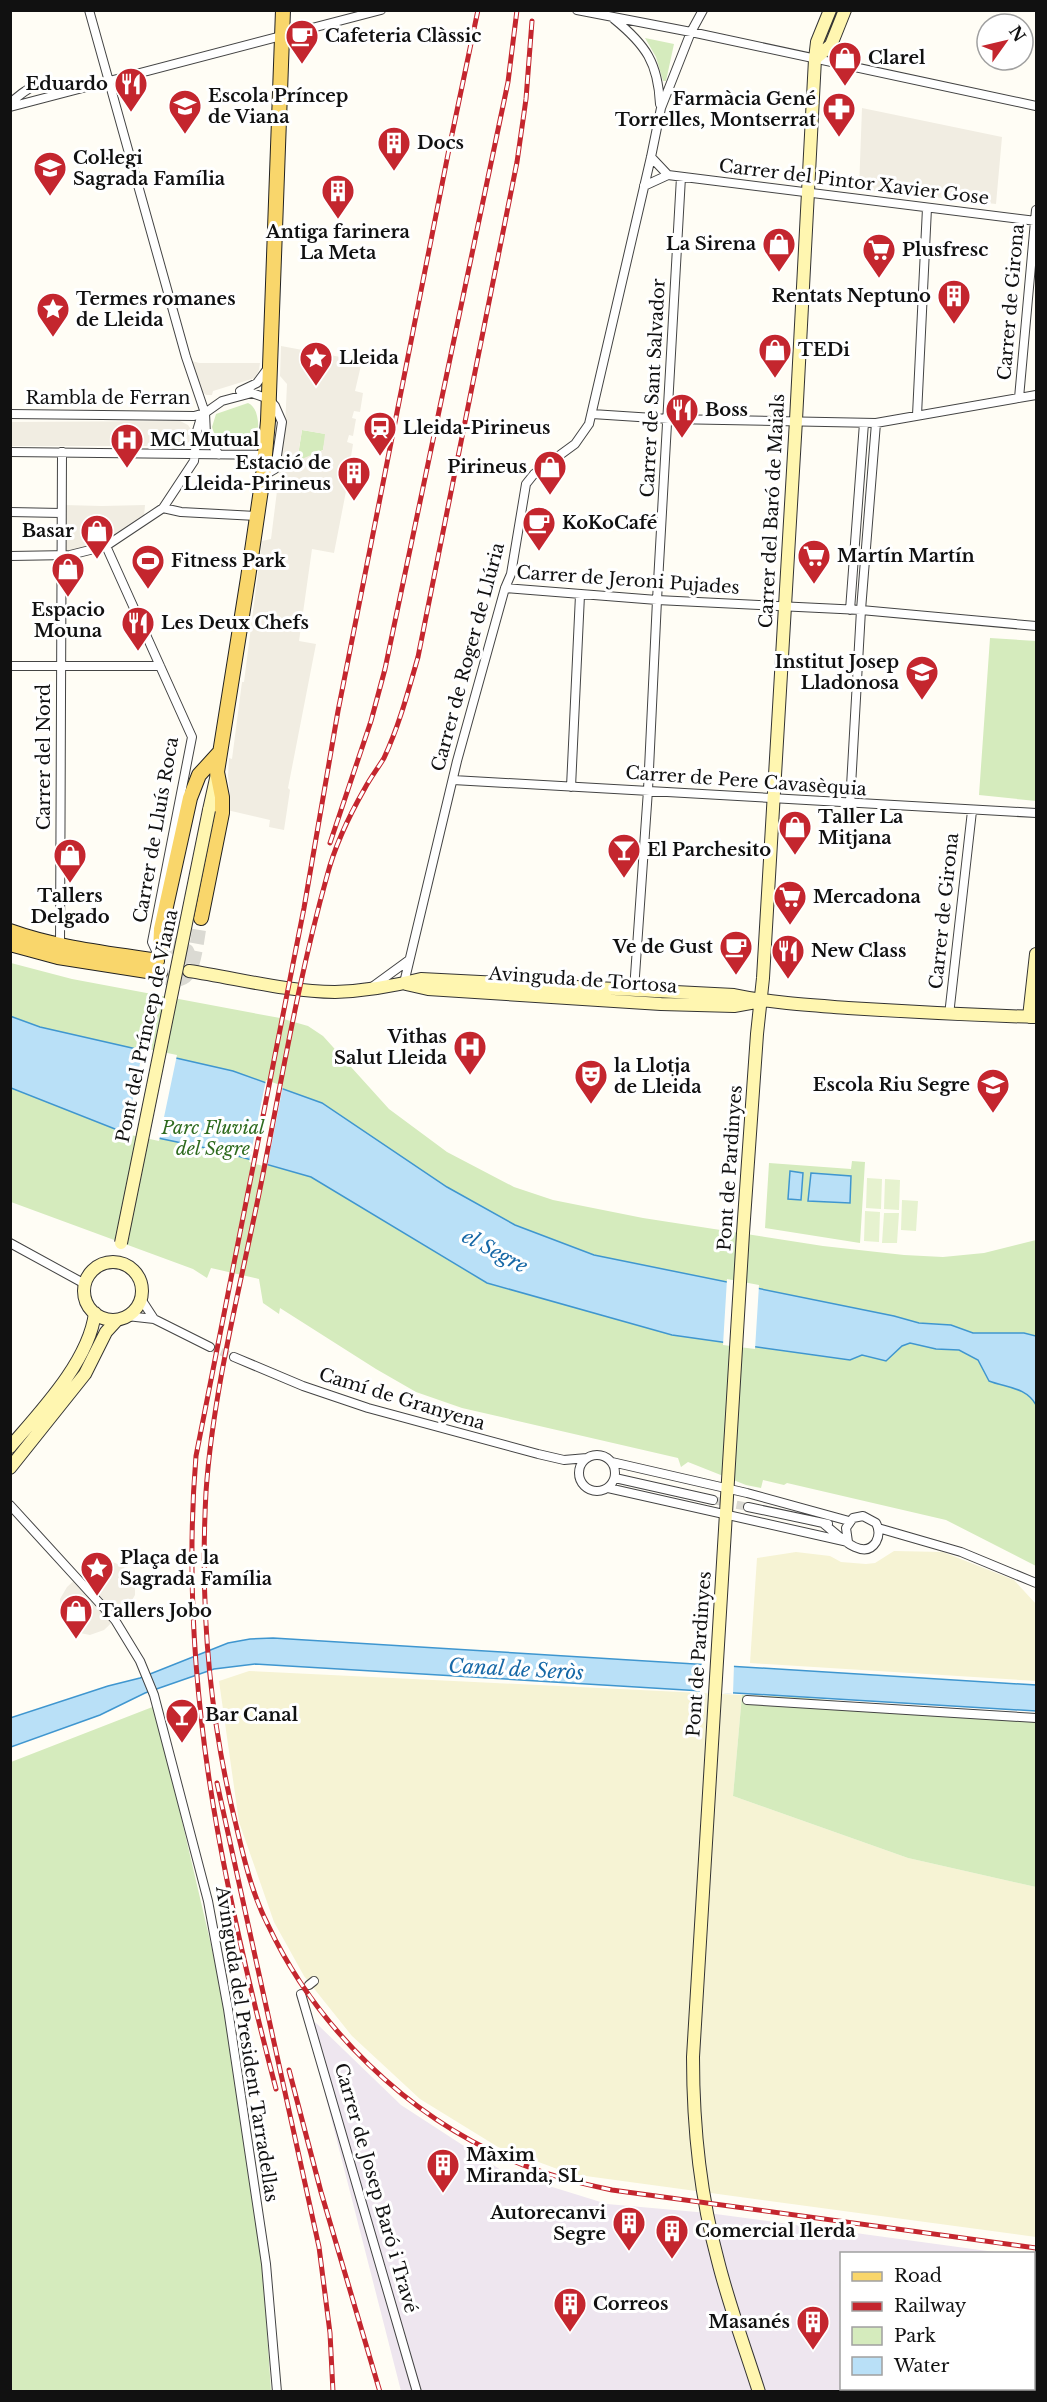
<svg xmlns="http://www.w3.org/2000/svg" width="1047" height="2402" font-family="'Libre Baskerville',serif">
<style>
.industrial{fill:#eee6ef}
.farmland{fill:#f6f3d4}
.green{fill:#d5ebbd}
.pitch{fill:#e6f2cf}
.plaza{fill:#f1ede2;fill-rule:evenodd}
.water{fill:#b9e0f7;stroke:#3f96cf;stroke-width:1.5}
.pier{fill:#fffdf5}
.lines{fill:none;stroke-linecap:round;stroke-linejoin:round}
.street-tunnel{stroke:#dbdad3;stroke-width:8;stroke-dasharray:8 4;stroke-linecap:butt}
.primary-tunnel{stroke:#dbdad3;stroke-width:14;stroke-dasharray:14 7;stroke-linecap:butt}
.street-casing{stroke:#444;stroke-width:10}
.secondary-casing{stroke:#333;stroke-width:14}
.primary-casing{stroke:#222;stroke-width:16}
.street{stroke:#fff;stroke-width:8}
.secondary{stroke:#fff6b0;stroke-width:12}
.primary{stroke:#f9d66b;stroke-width:14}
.rail-casing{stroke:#c4262e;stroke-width:5}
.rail{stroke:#fff;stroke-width:3;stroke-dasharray:9;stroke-linecap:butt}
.secondary-bridge-casing{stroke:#333;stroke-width:14;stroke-linecap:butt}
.secondary-bridge{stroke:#fff6b0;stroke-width:12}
.labels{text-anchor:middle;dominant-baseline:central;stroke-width:6;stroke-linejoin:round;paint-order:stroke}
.poi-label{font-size:18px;font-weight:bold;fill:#111;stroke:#fff;text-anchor:start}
.street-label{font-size:18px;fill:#111;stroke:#fff}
.park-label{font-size:18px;font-style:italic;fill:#2f6b1f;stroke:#fff}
.water-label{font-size:20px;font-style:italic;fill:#1768a6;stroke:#fff}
</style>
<rect width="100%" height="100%" fill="#fffdf5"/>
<path class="industrial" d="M306,2020L316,2023L401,2105L504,2172L607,2204L708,2213L1002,2253L842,2254V2388H1034V2258H1036V2391H401Z"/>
<path class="farmland" d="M894,1551L943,1552L1014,1580L1036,1604V1681L750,1663L757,1558L796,1552L830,1556L841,1562L866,1564L875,1563Z
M249,1671L742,1695L733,1796L908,1858L1036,1887V2237L571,2174L498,2147L420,2099L352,2036L304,1976L274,1922L239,1822L219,1681Z"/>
<path class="green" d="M645,38L674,44L666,81H663L656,57Z
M248,403C260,408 260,432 255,443C239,447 216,445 212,427L216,414Z
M302,430L326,434L323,450L297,462Z
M990,638L1036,641V801L979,795Z
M11,963L72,979L280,1018L308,1026L323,1036L389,1109L447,1152L514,1187L553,1200L643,1218L823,1246L904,1255L943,1257L984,1253L1036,1240V1379L1034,1400L1036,1405V1566L946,1520L787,1483L784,1485L763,1480L761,1488L746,1485L688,1462L681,1467L678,1458L462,1408L416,1392L376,1369L280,1308L279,1314L263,1303L259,1279L211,1268L207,1278L193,1269L11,1202Z
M852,1161L865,1162L860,1243L765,1228L769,1163L851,1169Z
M742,1695L798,1697L1036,1721V1887L908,1858L733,1796Z
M155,1706L216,1966L230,2038L263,2270L271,2391L11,2392V1762Z"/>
<path class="pitch" d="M867,1178L882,1179L881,1209L866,1208Z
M885,1179L900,1180L899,1210L884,1209Z
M902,1200L918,1201L916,1231L901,1230Z
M865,1211L880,1212L879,1242L864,1241Z
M884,1213H899L897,1243H882Z"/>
<path class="plaza" d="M862,108L1002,137L996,204L859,189Z
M281,346L362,361L355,391L363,393L360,412L354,411L352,418L356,419L353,436L349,435L347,442L353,444L350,463L342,461L338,478L348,481L334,553L312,549L299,641L316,644L288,788L290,790L284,830L269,827L270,820L227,810L230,793L228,776L229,758L232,759L242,682H244L262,541L271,539L285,427L287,384L280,376ZM302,430L325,434L323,450L297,461Z
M192,361L199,363H260L259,370L255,378L213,391L212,395H206L200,390Z
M180,421L188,425L192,431L191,440L184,446H11V422Z
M64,505L102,506L145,505L144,517L109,542L65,552Z
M107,1560L123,1566L131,1575L135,1585V1595L128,1607L104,1630L90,1635L75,1632L68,1628L60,1615V1599L67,1587L89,1567L97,1562Z"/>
<path class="water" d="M10,1016L40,1027L233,1071L322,1103L447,1187L515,1225L594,1255L894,1316L919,1323L951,1325L973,1333H1024L1036,1336V1405C1026,1387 1007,1388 989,1381L978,1360L959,1350L936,1349L910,1343L902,1346L886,1361L862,1355L850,1360L672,1335L487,1283L311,1177L220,1151L115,1129L11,1088Z
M790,1171L803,1173L801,1200L788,1199Z
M811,1173L851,1176L850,1203L808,1201Z
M273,1638L1036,1685V1711L255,1664L214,1669L145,1693L100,1715L11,1747L10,1718L108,1686L140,1678L228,1643L250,1639Z"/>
<path class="pier" d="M143,1048L177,1055L159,1141L126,1134Z
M266,1080L283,1086L267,1167L249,1162Z
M727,1279L759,1285L755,1349L723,1345Z
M702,1662L734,1664L733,1694L700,1692Z"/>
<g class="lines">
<path class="street-tunnel" d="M210,1347L234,1357
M713,1500L748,1507"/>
<path class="primary-tunnel" d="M192,962L187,951L176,945L164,949C143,972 179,993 190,970C196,957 198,933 201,918"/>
<g class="street-casing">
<path id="street" d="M89,10L186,357L205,413L206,435L219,455
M577,10L691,32L1036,106
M614,19C646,45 658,63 660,104
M10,103C33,84 37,81 66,90
M10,107L381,10
M651,157L668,175
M644,186L668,175L1036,221
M240,391L257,383L268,368
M1019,398L1036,210
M10,414L194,416L205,413
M592,414L669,419L876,423L1036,395
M917,415L927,208
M10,452L267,455
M163,508L181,512L257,516
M10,512L61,513
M106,546L192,737L152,942L158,955
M10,556L70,555L106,546L163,508L194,461L197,431L200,421L205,413L222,401L252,393L269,399L275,406L282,422L275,469L263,476
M505,588L657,600L861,610L1036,626
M850,610L864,423
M10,666H160
M453,780L1036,813
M571,787L580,595
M850,804L861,610L876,423
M60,948L62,452
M404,983L457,761L505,588L511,574L526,484L534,474L575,444L589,424L651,157L661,108L691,32L703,10
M372,987L409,960
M634,990L648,790L657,600L681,177
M949,1015L972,811
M10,1243L85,1284
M141,1299L154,1319
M127,1316L154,1319L210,1347
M234,1357L303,1386L368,1408L538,1454L564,1460L587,1458
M579 1473a18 18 0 1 1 36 0a18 18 0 1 1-36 0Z
M612,1462L747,1493L849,1521
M615,1478L713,1500
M608,1488L848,1542
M10,1505L115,1620L140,1661L154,1695L208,1901L228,2009L266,2264L277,2392
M748,1507L828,1524
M824,1524C836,1533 863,1563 876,1542C880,1535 879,1529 876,1523L863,1516L853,1518L846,1528L848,1542
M878,1528L961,1552L1036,1583
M747,1700L1036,1718
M309,1985L314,1981
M301,1994L417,2392
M1029,2388L1030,2392
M1002,2392L1009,2388"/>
</g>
<g class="secondary-casing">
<path id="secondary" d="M815,59L831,45L845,10
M209,810L217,774
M189,971C236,978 288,992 335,992C363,991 394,986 421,979L734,995C772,1003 810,1005 848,1008C911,1012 974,1015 1036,1017
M406,984L428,989L661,1004L734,1006L756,1002
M1029,1017L1036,954
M84 1291a29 29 0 1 1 58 0a29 29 0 1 1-58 0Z
M10,1447C41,1411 89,1361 95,1313
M10,1468L85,1374L106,1332L117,1320
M759,2392C745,2348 729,2305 718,2261C700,2195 693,2125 693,2057L743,1233L757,1034L763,978L796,420L815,59L817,42L830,10"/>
</g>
<g class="primary-casing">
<path id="primary" d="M201,918L222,813V797L217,772L248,578L263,476L268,421L283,10
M10,931C57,948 108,953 157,961
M10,944L58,957L160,973
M160,953L161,929L190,798L199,775L220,752"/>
</g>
<use href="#street" class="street"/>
<use href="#secondary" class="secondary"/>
<use href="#primary" class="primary"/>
<g class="rail-casing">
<path id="rail" d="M532,21L526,99L517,162L418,657C408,692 399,726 384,758C378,768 371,777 365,788C349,816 335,845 327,876C299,976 282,1078 262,1179C242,1280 213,1389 206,1492C200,1603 209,1717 236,1825C244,1859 252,1894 268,1925C316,2027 407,2116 511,2160C543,2174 578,2183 612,2190L1036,2248
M330,843L371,721L385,669L508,82L517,10
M217,1783L319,2247L330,2333L333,2392
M289,2070L321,2192L380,2392
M276,2089C221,1879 178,1675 196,1456L304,908L338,711L450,144L478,10"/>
</g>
<use href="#rail" class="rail"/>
<g class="secondary-bridge-casing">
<path id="secondary-bridge" d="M121,1243L209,810"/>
</g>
<use href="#secondary-bridge" class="secondary-bridge"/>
</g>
<defs>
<g id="cafe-pin" transform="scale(1.725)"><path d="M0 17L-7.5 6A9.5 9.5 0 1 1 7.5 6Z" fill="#c4262e" stroke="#fff"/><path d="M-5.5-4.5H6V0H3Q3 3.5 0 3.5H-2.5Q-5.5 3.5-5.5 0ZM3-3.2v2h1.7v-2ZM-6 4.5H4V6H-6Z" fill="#fff"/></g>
<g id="shop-pin" transform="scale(1.725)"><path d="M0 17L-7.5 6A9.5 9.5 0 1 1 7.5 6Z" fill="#c4262e" stroke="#fff"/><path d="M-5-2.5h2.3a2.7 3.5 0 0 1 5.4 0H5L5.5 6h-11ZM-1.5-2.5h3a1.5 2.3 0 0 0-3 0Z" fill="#fff"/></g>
<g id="restaurant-pin" transform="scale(1.725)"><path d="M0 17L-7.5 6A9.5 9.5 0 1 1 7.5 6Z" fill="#c4262e" stroke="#fff"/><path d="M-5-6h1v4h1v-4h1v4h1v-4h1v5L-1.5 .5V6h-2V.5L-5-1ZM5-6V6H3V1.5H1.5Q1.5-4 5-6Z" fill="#fff"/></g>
<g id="school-pin" transform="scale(1.725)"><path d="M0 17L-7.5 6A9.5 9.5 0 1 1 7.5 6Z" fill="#c4262e" stroke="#fff"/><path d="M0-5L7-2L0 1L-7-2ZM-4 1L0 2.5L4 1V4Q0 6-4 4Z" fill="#fff"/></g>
<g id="pharmacy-pin" transform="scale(1.725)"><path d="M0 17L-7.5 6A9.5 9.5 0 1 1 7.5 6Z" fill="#c4262e" stroke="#fff"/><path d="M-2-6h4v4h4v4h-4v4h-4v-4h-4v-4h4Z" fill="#fff"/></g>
<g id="building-pin" transform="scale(1.725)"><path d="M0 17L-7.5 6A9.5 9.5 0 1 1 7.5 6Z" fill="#c4262e" stroke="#fff"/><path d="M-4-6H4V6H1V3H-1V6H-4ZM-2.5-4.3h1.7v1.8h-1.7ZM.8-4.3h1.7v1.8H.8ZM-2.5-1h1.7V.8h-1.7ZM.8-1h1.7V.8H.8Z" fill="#fff"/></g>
<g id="supermarket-pin" transform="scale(1.725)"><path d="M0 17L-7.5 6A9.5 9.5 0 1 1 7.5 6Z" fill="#c4262e" stroke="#fff"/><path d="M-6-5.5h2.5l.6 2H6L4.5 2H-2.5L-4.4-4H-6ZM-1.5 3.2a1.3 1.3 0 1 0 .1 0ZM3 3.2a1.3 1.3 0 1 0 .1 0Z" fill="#fff"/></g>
<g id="sight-pin" transform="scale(1.725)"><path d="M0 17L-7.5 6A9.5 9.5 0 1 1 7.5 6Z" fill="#c4262e" stroke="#fff"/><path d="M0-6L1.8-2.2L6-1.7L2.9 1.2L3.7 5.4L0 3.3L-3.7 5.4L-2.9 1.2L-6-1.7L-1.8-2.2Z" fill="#fff"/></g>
<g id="station-pin" transform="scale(1.725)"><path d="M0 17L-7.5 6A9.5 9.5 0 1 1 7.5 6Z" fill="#c4262e" stroke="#fff"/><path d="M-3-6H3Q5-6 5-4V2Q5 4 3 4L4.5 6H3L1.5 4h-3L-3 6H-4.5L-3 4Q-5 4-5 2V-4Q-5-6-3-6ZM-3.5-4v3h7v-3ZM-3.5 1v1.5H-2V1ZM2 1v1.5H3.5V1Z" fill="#fff"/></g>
<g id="hospital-pin" transform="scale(1.725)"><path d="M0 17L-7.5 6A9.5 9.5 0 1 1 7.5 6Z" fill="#c4262e" stroke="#fff"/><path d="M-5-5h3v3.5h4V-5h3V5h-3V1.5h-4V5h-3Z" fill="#fff"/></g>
<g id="stadium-pin" transform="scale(1.725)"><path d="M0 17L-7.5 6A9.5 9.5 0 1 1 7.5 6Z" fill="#c4262e" stroke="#fff"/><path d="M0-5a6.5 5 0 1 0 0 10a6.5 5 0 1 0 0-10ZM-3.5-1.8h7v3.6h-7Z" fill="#fff"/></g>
<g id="bar-pin" transform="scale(1.725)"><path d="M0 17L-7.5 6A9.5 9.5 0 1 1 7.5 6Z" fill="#c4262e" stroke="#fff"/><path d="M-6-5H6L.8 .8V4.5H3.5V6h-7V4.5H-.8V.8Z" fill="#fff"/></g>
<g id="theatre-pin" transform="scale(1.725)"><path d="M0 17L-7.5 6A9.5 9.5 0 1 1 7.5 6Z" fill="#c4262e" stroke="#fff"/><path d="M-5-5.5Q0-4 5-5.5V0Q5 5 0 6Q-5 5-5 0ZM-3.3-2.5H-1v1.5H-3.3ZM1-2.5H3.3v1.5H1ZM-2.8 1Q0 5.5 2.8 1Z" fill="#fff"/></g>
</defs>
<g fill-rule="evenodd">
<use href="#cafe-pin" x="302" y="36"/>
<use href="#shop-pin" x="845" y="58"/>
<use href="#restaurant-pin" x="131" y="84"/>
<use href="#school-pin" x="185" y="106"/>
<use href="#pharmacy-pin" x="839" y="109"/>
<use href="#building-pin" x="394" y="143"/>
<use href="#school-pin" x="50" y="168"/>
<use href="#building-pin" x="338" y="191"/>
<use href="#shop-pin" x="779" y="244"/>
<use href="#supermarket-pin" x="879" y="250"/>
<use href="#building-pin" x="954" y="296"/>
<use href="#sight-pin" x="53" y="309"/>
<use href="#shop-pin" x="775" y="350"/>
<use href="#sight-pin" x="316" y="358"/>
<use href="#restaurant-pin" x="682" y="410"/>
<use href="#station-pin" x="380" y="428"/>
<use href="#hospital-pin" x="127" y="440"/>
<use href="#shop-pin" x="550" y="467"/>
<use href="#building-pin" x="354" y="473"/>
<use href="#cafe-pin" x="539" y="523"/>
<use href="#shop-pin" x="97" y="531"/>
<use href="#supermarket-pin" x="814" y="556"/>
<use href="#stadium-pin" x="148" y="561"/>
<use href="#shop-pin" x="68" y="569"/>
<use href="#restaurant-pin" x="138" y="623"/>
<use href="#school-pin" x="922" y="672"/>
<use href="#shop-pin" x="795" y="827"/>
<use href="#bar-pin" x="624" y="850"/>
<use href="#shop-pin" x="70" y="855"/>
<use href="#supermarket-pin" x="790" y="897"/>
<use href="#cafe-pin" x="736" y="947"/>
<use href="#restaurant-pin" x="788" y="951"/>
<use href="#hospital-pin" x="470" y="1047"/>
<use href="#theatre-pin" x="591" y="1076"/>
<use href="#school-pin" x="993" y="1085"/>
<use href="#sight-pin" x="97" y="1568"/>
<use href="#shop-pin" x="76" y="1611"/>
<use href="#bar-pin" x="182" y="1715"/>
<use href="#building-pin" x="443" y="2165"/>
<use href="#building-pin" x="629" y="2223"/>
<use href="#building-pin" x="672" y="2231"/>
<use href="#building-pin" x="570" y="2304"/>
<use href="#building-pin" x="813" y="2322"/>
</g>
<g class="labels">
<g class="poi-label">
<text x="325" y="36">Cafeteria Clàssic</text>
<text x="868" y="58">Clarel</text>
<text x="108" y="84" text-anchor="end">Eduardo</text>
<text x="208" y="96">Escola Príncep<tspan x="208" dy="21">de Viana</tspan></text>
<text x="816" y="99" text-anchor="end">Farmàcia Gené<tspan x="816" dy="21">Torrelles, Montserrat</tspan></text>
<text x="417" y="143">Docs</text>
<text x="73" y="158">Col·legi<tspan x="73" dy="21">Sagrada Família</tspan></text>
<text x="338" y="232" text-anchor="middle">Antiga farinera<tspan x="338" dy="21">La Meta</tspan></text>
<text x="756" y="244" text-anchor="end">La Sirena</text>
<text x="902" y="250">Plusfresc</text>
<text x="931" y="296" text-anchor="end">Rentats Neptuno</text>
<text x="76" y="299">Termes romanes<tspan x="76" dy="21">de Lleida</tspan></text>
<text x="798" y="350">TEDi</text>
<text x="339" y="358">Lleida</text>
<text x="705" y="410">Boss</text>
<text x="403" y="428">Lleida-Pirineus</text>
<text x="150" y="440">MC Mutual</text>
<text x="331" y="463" text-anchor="end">Estació de<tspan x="331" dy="21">Lleida-Pirineus</tspan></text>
<text x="527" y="467" text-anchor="end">Pirineus</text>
<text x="562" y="523">KoKoCafé</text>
<text x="74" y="531" text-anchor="end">Basar</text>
<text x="837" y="556">Martín Martín</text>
<text x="171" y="561">Fitness Park</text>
<text x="68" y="610" text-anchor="middle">Espacio<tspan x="68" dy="21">Mouna</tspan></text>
<text x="161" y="623">Les Deux Chefs</text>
<text x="899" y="662" text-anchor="end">Institut Josep<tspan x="899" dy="21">Lladonosa</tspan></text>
<text x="818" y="817">Taller La<tspan x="818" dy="21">Mitjana</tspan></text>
<text x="647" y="850">El Parchesito</text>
<text x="70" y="896" text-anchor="middle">Tallers<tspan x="70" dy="21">Delgado</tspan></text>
<text x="813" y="897">Mercadona</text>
<text x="713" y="947" text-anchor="end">Ve de Gust</text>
<text x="811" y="951">New Class</text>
<text x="447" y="1037" text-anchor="end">Vithas<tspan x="447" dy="21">Salut Lleida</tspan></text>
<text x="614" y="1066">la Llotja<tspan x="614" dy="21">de Lleida</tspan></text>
<text x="970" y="1085" text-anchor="end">Escola Riu Segre</text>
<text x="120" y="1558">Plaça de la<tspan x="120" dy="21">Sagrada Família</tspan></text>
<text x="99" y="1611">Tallers Jobo</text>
<text x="205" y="1715">Bar Canal</text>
<text x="466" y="2155">Màxim<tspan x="466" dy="21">Miranda, SL</tspan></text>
<text x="606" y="2213" text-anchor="end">Autorecanvi<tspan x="606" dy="21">Segre</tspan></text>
<text x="695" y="2231">Comercial Ilerda</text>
<text x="593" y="2304">Correos</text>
<text x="790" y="2322" text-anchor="end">Masanés</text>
</g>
<g class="street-label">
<text transform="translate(854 182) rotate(7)">Carrer del Pintor Xavier Gose</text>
<text transform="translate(1011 302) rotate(-85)">Carrer de Girona</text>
<text transform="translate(653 388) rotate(-87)">Carrer de Sant Salvador</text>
<text x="108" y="398">Rambla de Ferran</text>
<text transform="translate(772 511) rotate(-87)">Carrer del Baró de Maials</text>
<text transform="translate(628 580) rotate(4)">Carrer de Jeroni Pujades</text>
<text transform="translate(468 657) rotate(-75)">Carrer de Roger de Llúria</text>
<text transform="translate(44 757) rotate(-90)">Carrer del Nord</text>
<text transform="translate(746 781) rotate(4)">Carrer de Pere Cavasèquia</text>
<text transform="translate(156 830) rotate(-80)">Carrer de Lluís Roca</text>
<text transform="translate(944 911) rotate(-84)">Carrer de Girona</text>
<text transform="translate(583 980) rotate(4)">Avinguda de Tortosa</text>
<text transform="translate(147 1026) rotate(-78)">Pont del Príncep de Viana</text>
<text transform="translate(730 1168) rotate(-86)">Pont de Pardinyes</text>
<text transform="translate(402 1399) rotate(17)">Camí de Granyena</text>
<text transform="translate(699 1654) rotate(-86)">Pont de Pardinyes</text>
<text transform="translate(247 2044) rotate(81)">Avinguda del President Tarradellas</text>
<text transform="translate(376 2188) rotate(74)">Carrer de Josep Baró i Travé</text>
</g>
<g class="park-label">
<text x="213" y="1128">Parc Fluvial<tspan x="213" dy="21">del Segre</tspan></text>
</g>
<g class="water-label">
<text transform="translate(495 1251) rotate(28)">el Segre</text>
<text transform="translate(516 1669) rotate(3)">Canal de Seròs</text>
</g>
</g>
<rect width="1047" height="2402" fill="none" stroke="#111111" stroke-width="24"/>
<rect x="840" y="2252" width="195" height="138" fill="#ffffff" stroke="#a0a0a0" stroke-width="1.5"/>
<rect x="852" y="2272" width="30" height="9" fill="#f9d66b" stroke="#a0a0a0" stroke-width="1.5"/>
<text x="894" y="2282" font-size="18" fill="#111111">Road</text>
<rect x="852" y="2302" width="30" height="9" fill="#c4262e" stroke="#a0a0a0" stroke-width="1.5"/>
<text x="894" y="2312" font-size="18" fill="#111111">Railway</text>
<rect x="852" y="2327" width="30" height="18" fill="#d5ebbd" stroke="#a0a0a0" stroke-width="1.5"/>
<text x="894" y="2342" font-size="18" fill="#111111">Park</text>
<rect x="852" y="2357" width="30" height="18" fill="#b9e0f7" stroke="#a0a0a0" stroke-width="1.5"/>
<text x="894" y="2372" font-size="18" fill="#111111">Water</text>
<g transform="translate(1005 42) rotate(56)"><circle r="28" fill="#ffffff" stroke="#a0a0a0" stroke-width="1.5"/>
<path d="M0-4.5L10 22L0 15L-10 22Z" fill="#c4262e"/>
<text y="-9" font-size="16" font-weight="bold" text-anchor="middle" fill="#111111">N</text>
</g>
</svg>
